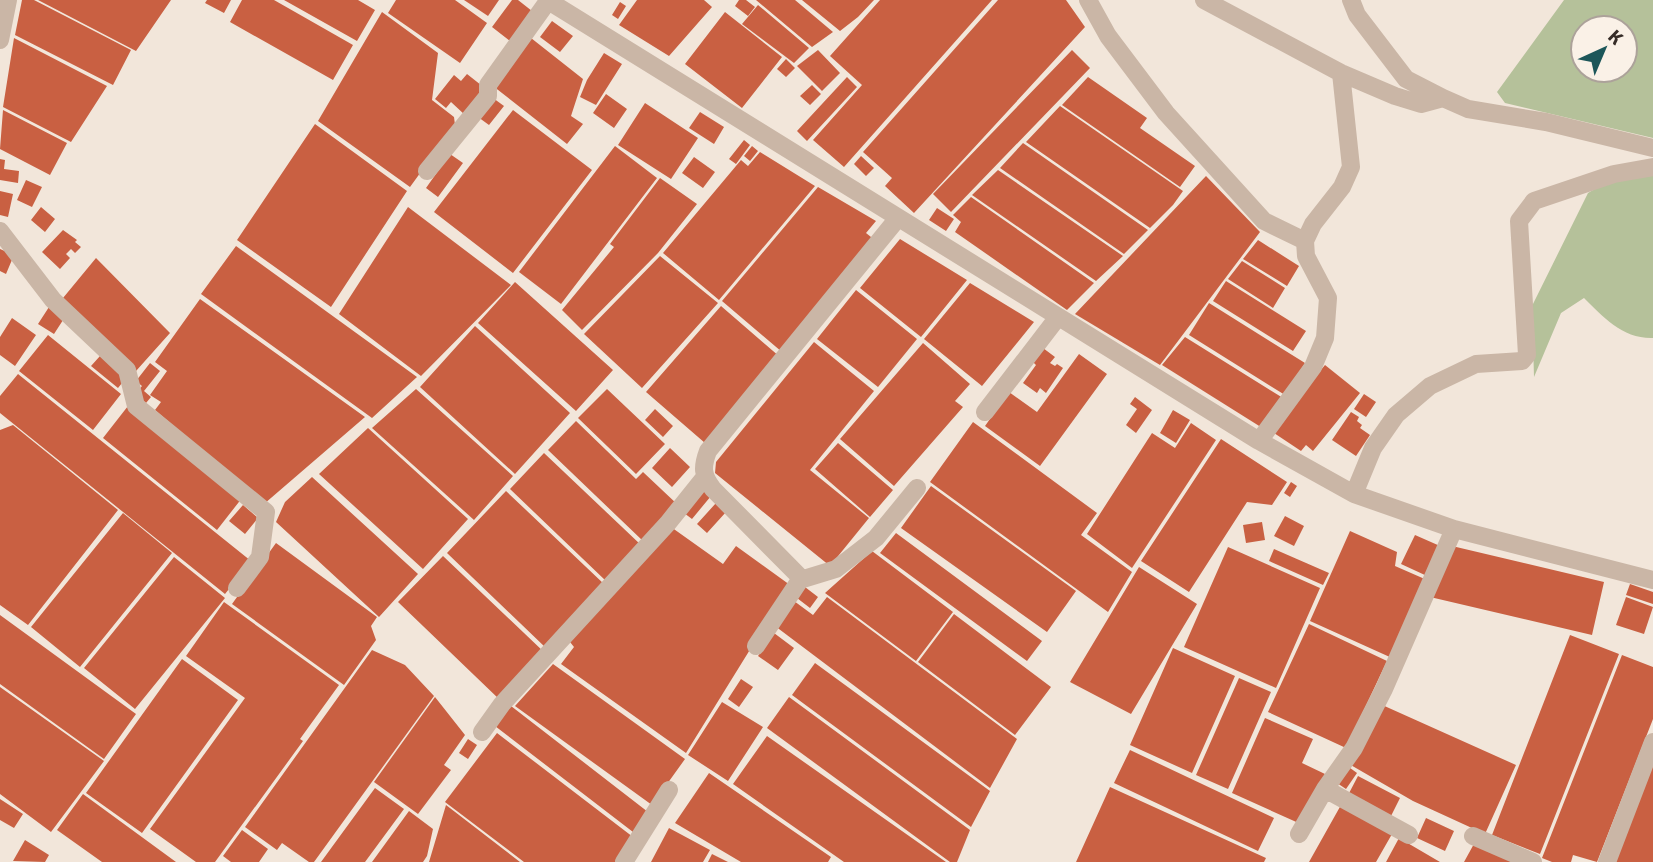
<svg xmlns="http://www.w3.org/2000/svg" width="1653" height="862" font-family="Signika,sans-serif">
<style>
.green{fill:#b5c19a;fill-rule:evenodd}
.building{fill:#c96042}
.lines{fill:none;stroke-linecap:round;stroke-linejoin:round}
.minor{stroke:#cab6a6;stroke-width:18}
</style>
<rect width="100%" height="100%" fill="#f2e6da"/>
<path class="green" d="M1564,0H1653V138L1505,103L1497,92ZM1625,28V70H1583V28Z
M1653,171V338C1623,339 1603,317 1584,298L1561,313L1534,377L1532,306L1588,193L1615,177Z"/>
<path class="building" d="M22,0H34L131,50L113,85L15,35Z
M38,0H171L136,51Z
M207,0H231L224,13L205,3Z
M242,0H274L353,45L333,80L230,22Z
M284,0H358L375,10L357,41Z
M396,0H455L487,23L460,63L388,13Z
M464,0H499L488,16Z
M512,0H518L532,11L510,41L492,27Z
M637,0H704L712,7L669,56L619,25Z
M739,0H746L755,7L748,16L735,6Z
M756,0H795L833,32L812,47Z
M802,0H874L858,17L840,31Z
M880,0H992L844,167L813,140L862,85L830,56Z
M998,0H1066L1085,27L914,213L885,186L892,178L863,152Z
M620,2L626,6L618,19L612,15Z
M758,5L809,48L794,63L742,24Z
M382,12L438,53L432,100L454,117L455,125L410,187L318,121Z
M725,12L782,57L742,108L685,64Z
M552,21L573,36L560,52L540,37Z
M14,38L107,86L71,142L3,107Z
M531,38L583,79L571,116L583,124L567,144L493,86Z
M818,50L840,73L822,91L797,66Z
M1072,50L1090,68L951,212L933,194Z
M604,53L622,64L596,105L580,97L587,80Z
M786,59L795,68L786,77L777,69Z
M467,74L486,89L465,115L451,102L446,108L435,99L454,75L461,81Z
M847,77L857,87L807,141L797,131Z
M1088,77L1147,118L1140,128L1195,166L1180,187L1062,105Z
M812,85L821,94L810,105L800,96Z
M606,94L627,109L614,128L593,113Z
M493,98L504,106L489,125L478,117Z
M645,103L698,138L671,179L618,145Z
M1060,106L1183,191L1173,205L1150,228L1026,142Z
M3,110L67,143L50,175L0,149Z
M513,110L592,170L513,273L434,212Z
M700,112L724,127L714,144L689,128Z
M315,124L407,191L331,307L237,240Z
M744,140L750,145L736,164L729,159Z
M1023,143L1148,230L1124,254L1000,168Z
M615,146L657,178L561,304L519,272Z
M752,146L758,151L750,161L744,156Z
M760,152L815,186L719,300L663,253L741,160L748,166Z
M450,154L463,163L438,197L426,188Z
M861,156L874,168L866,176L854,164Z
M694,157L715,172L703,188L682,173Z
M0,159L5,160L4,169L19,171L18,183L0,180Z
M998,170L1123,256L1096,281L972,195Z
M1206,176L1260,232L1160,365L1075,314Z
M660,178L697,204L658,253L582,330L562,310L614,247L610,244Z
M26,180L42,187L32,207L17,200Z
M818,187L876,221L866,233L876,241L782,352L722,301Z
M0,191L13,194L8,217L0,215Z
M971,197L1094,283L1067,310L955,232L961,222L953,215Z
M41,207L55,219L45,232L31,220Z
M408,207L511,285L421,376L339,314Z
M937,208L954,219L946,231L929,220Z
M63,230L77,240L75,242L81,247L75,253L71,249L66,254L70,258L60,269L42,252Z
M900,239L967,280L921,337L860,288Z
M1258,240L1299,266L1287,286L1243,259Z
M236,246L417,377L372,418L201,294Z
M0,249L14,255L6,274L0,271Z
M660,256L718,303L642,388L584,334Z
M96,258L170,333L136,371L63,298Z
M1242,261L1285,288L1273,308L1228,279Z
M1226,281L1306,331L1293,351L1213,301Z
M515,282L613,370L576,411L478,323Z
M970,283L1034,322L982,386L924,339Z
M856,290L917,339L878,387L817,339Z
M200,299L365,417L264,504L155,410L161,402L150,395L167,371L155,362Z
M1209,303L1305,363L1285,395L1189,335Z
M721,306L780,357L705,443L646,392Z
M49,307L65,317L54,334L38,324Z
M12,318L36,335L15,366L0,355V337Z
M475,326L570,413L515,474L420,387Z
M48,335L121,394L93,430L19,371Z
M1185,337L1283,398L1264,429L1162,365Z
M814,342L874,391L810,470L869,518L830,566L715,473L716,462Z
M923,343L970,384L955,401L963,407L894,486L840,439Z
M1043,348L1055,357L1050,363L1055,366L1057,364L1063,368L1046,393L1040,388L1037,393L1023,383L1036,365L1033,362Z
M1079,354L1107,374L1040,466L985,426L1009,392L1037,412Z
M100,356L126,378L118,388L91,366Z
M150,363L160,371L144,391L151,397L146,403L135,394L142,386L136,381Z
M1325,365L1360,393L1313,451L1306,445L1301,451L1271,431Z
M18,374L251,561L225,594L0,413V396Z
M416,389L513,476L474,520L372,428Z
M607,389L665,444L636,474L578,418Z
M1364,394L1376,402L1366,417L1354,409Z
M1135,397L1152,410L1136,433L1126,425L1137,409L1130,404Z
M128,406L242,498L217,530L103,438Z
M655,409L673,426L663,437L645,420Z
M1173,410L1190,420L1176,443L1160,433Z
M1351,412L1359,417L1357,421L1362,425L1360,428L1370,435L1356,456L1332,440Z
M576,421L636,479L643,472L678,505L643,541L548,450Z
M973,422L1097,513L1081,535L1132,572L1108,612L930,482Z
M1191,423L1216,440L1132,568L1087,534L1152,433L1175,448Z
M13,425L118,510L28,625L0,605V430Z
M368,428L468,519L423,569L319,474Z
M1221,439L1287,482L1272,505L1247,502L1189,592L1141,561Z
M838,443L893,490L870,517L815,469Z
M670,448L690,467L672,487L652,468Z
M544,453L641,545L606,581L510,489Z
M312,477L418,574L379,617L276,522L285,502Z
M1291,482L1297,486L1290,497L1284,493Z
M931,486L1076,591L1047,632L901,528Z
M703,490L711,496L692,519L684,513Z
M506,491L605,585L546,648L447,553Z
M716,503L726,512L707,533L697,524Z
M243,505L258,518L245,534L229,521Z
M123,513L172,553L80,667L31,627Z
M1285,516L1304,526L1294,546L1274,536Z
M1262,522L1265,540L1246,543L1243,525Z
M671,527L723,564L736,546L790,585L686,753L561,664L574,647L570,642Z
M1350,531L1397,552L1395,566L1427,580L1392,658L1310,621Z
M896,533L1042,641L1027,661L880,553Z
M1415,535L1440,546L1427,576L1401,564Z
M276,543L377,617L371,626L376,640L344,685L232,604Z
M1452,546L1604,582L1592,635L1430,597Z
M1228,547L1320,588L1276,688L1184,647Z
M1274,549L1329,573L1323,585L1269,561Z
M872,551L953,612L916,661L825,593Z
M443,556L545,653L500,700L398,602Z
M174,557L225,598L135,709L84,668Z
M1139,567L1197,604L1131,714L1070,682Z
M1630,584L1653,592V604L1626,595Z
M805,587L818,597L810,608L797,598Z
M827,597L1017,739L990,788L775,626L794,601L813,615Z
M1626,597L1653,607L1644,634L1616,625Z
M224,602L339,685L300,739L303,741L215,862H196L150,829L245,698L186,656Z
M954,614L1051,687L1015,735L918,662Z
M0,615L136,714L104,759L0,684Z
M1309,624L1387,661L1346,748L1268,712Z
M774,633L794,648L778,670L758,656Z
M1570,635L1619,654L1540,854L1492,835Z
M1173,648L1235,676L1192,773L1130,745Z
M372,650L405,665L434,696L314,862H309L282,843L277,850L245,827Z
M1622,655L1653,667V719L1597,862L1573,855L1571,862H1552L1542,858Z
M182,659L238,700L142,833L86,793Z
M815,663L990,791L971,827L792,695Z
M553,664L685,759L652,805L515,706Z
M1239,678L1271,692L1228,789L1196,775Z
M741,679L753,687L739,707L728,699Z
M0,687L104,761L51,832L0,794Z
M435,697L465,735L444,765L451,770L418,814L374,782Z
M789,697L970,830L957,862H950L767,728Z
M722,702L763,727L728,781L688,755Z
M1380,704L1516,765L1485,834L1413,801L1349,764Z
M511,706L648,812L633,832L495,726Z
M1265,718L1313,739L1302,763L1325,774L1303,825L1232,793Z
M497,733L633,837L618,862H524L445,802Z
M767,736L946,862H844L733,784Z
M468,739L477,745L468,759L459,753Z
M1130,750L1274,818L1258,851L1114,783Z
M1653,764V862H1614Z
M1346,765L1357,773L1346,789L1334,781Z
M709,773L831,857L828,862H741L675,823Z
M1358,776L1400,798L1389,820L1347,797Z
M1110,787L1266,858L1264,862H1076Z
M375,788L404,809L365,862H321Z
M83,794L176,862H102L57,830Z
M0,799L23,814L14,828L0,820Z
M446,805L520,862H429Z
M1341,805L1392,834L1376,862H1309Z
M409,811L433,829L427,856L423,862H372Z
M1426,818L1454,831L1445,851L1417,838Z
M669,828L710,850L703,862H651Z
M242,830L268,849L259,862H231L223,856Z
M1399,838L1440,862H1386Z
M25,840L49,855L45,862L13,861Z
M1475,842L1520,862H1464Z
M712,854L728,862H708Z"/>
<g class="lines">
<path class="minor" d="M547,0L1259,441L1354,494L1454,529L1653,580
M1088,0L1108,36L1166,113L1264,221L1305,241
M1204,0L1341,73L1395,96L1421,104L1443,98
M1351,0L1357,15L1406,79L1443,98L1468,109L1546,122L1653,148
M0,40L8,0
M427,171L488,96V85L548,1
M0,231L53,300L127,370L136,406L266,512L260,557L237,588
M985,412L1058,317
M1259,441L1313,367L1325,338L1328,298L1306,256L1305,241L1313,224L1342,187L1351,167L1341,73
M1354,494L1373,448L1396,415L1430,386L1476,364L1522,361L1527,355L1519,221L1534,201L1614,174L1653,167
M800,580L836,569L876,538L917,488
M756,646L800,580L797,574L713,489C702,475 702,467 708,451L898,218
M482,732L502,704L668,523L704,478
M1325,789L1409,835
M1299,834L1325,789L1354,748L1384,689L1454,529
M1473,836L1533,862
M624,862L669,790
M1607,862L1653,742"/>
</g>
<g transform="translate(1604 49) rotate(44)"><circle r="33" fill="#faf1e7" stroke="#aca29a" stroke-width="2"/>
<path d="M0-5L12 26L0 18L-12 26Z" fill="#1c5659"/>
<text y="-10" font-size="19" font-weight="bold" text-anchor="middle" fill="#362c27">K</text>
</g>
</svg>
